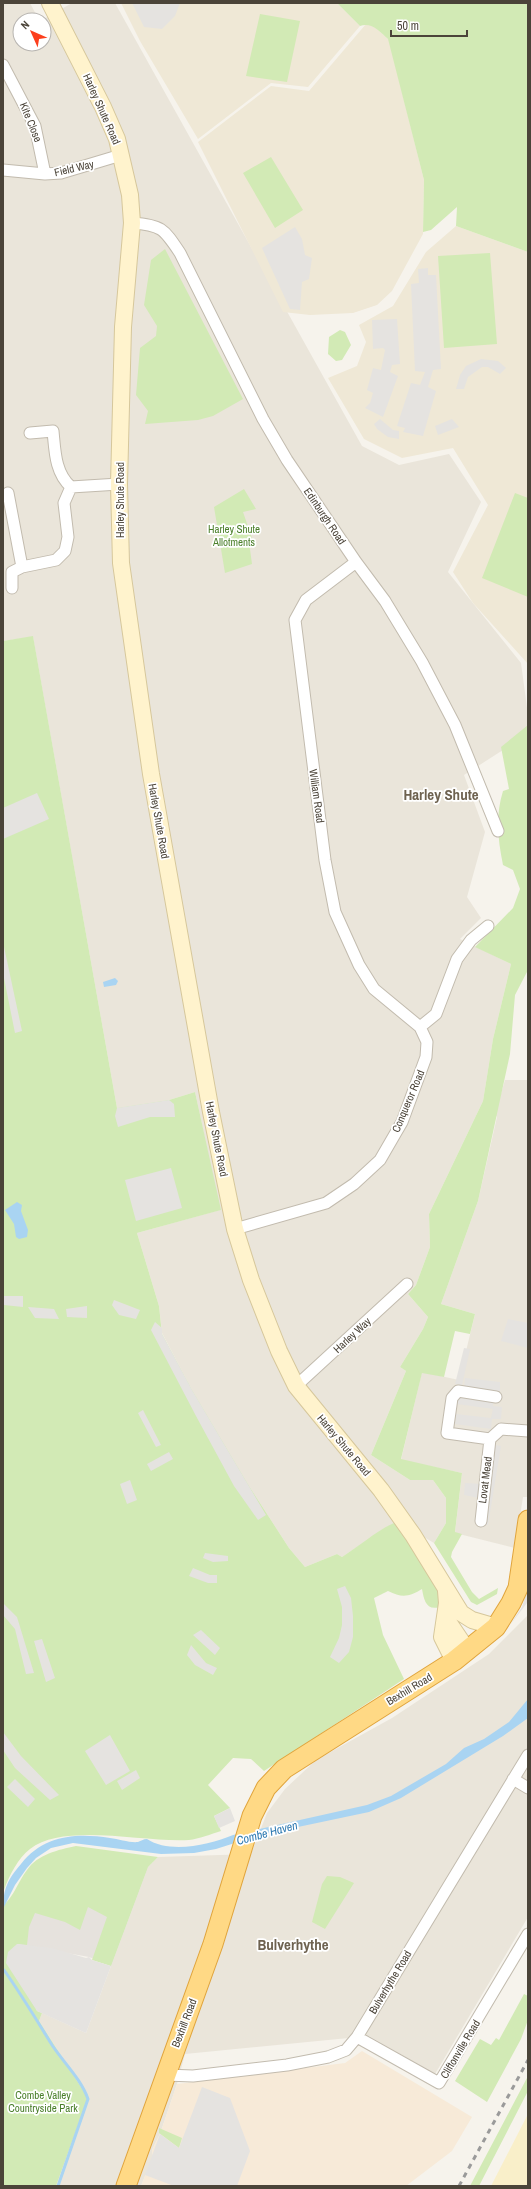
<svg xmlns="http://www.w3.org/2000/svg" width="531" height="2189" font-family="'Archivo Narrow',sans-serif">
<style>
.residential{fill:#eae5da}
.commercial{fill:#f7ead8}
.industrial{fill:#e6e2dd}
.education{fill:#efe8d6}
.green{fill:#d2eab5}
.sand{fill:#f9efc9}
.parking{fill:#e5e3e0}
.water{fill:#a9d4f2}
.lines{fill:none;stroke-linecap:round;stroke-linejoin:round}
.stream{stroke:#a9d4f2;stroke-width:3}
.minor-casing{stroke:#c2bbae;stroke-width:13}
.secondary-casing{stroke:#d6c79b;stroke-width:18}
.trunk-casing{stroke:#e0a43c;stroke-width:21}
.minor{stroke:#fff;stroke-width:11}
.secondary{stroke:#fff3cd;stroke-width:16}
.trunk{stroke:#ffd985;stroke-width:19}
.rail{stroke:#9a9a9a;stroke-width:3;stroke-dasharray:5 5;stroke-linecap:butt}
.labels{text-anchor:middle;dominant-baseline:central;stroke-width:3.5;stroke-linejoin:round;paint-order:stroke}
.street-label{font-size:11px;fill:#4b4439;stroke:#fff}
.park-label{font-size:11px;fill:#4a7f2a;stroke:#fff}
.water-label{font-size:12px;font-style:italic;fill:#2e7ab2;stroke:#fff}
.district-label{font-size:15px;font-weight:bold;fill:#6e6250;stroke:#fff}
</style>
<rect width="100%" height="100%" fill="#f6f3ec"/>
<path class="residential" d="M3,3H30L39,20H20V44H44V20H42L72,3H115L362,446L399,465L449,454L481,502L448,572L521,663L528,715V734L464,775L485,832L467,897L481,918L460,939L511,964L493,1039L483,1101L429,1214L430,1247L416,1285L408,1294L428,1317L423,1329L400,1367L406,1371L371,1455L410,1480H433L446,1498V1523L434,1543L397,1521L342,1557L337,1554L305,1567L289,1548L249,1486L192,1390L162,1333L159,1306L137,1233L220,1210L195,1092L169,1100L117,1108L33,637L3,641Z
M505,1080H528V1497H523L515,1548L455,1533L462,1473L401,1460L422,1372L459,1380L475,1314L441,1304L478,1201L497,1117L495,1114Z
M528,1615V1917L435,2074L369,2036L185,2054L177,2084L160,2134L152,2150L153,2156L141,2186H56L88,2098L39,2021L42,2013L86,2033L148,1867L158,1857L251,1854L267,1813L285,1789L316,1760L392,1718L489,1654Z"/>
<path class="commercial" d="M362,2051L472,2117L452,2151L406,2186H141L153,2156L152,2150L160,2134L177,2084L345,2063Z"/>
<path class="industrial" d="M148,1867L111,1966L89,1957L17,1944L32,1899Z"/>
<path class="education" d="M121,3H337L360,26L308,87L271,83L198,139L140,41Z
M366,24L374,26L389,40L424,180L423,234L392,291L377,305L353,313L310,315L283,312L198,142L271,86L309,91Z
M456,226L528,252V664L473,603L453,572L488,505L453,448L402,458L364,439L328,378L357,366L366,342L359,325L393,306L426,252Z"/>
<path class="green" d="M337,3H528V252L456,226L457,207L431,230L423,232L424,180L388,39C380,32 372,22 360,26Z
M260,14L300,21L287,82L246,76Z
M271,157L303,210L275,228L243,173Z
M165,249L243,399L213,416L198,420L145,424L148,411L136,395L140,348L156,336L157,326L144,305L151,260Z
M490,253L497,344L444,348L438,256Z
M340,330L345,332L351,345L342,360L336,361L328,354L329,337Z
M244,489L256,509L243,512L253,541L249,542L252,564L225,573L214,507Z
M515,493L528,498V597L482,578Z
M33,636L117,1108L169,1100L195,1092L221,1210L137,1233L159,1306L162,1334L192,1390L249,1486L289,1548L305,1567L337,1554L342,1557C361,1545 377,1530 398,1521L439,1578L440,1607C426,1611 424,1600 422,1589C409,1597 402,1598 388,1591L374,1598L383,1635L404,1679L264,1771L251,1759L233,1758L208,1785L230,1808L214,1816L221,1831C211,1834 199,1839 189,1840C145,1843 64,1822 30,1849C18,1858 9,1876 4,1890L3,641Z
M528,725V970L515,995L510,1054L478,1201L441,1304L475,1314L470,1334L455,1331L444,1377L422,1373L401,1459L462,1473L455,1532L462,1534L452,1552L451,1557L472,1592L479,1599L498,1588L497,1594L477,1605L471,1602L434,1543L446,1523V1498L433,1480H410L371,1455L406,1371L400,1367L423,1329L428,1317L408,1294L416,1285L430,1247L429,1214L483,1101L493,1039L511,964L475,947L513,908L520,889L513,870L503,865C498,840 495,817 503,791L509,789L501,747Z
M76,1846L158,1857L148,1867L111,1966L92,1960L107,1917L88,1907L80,1930L65,1922L35,1913L29,1927L27,1945L17,1944L37,2011L42,2013L39,2021L88,2098L56,2186H3V1906C14,1896 18,1882 27,1870C38,1854 58,1850 76,1846Z
M327,1876L340,1877L354,1883L325,1929L312,1922L322,1884Z
M524,1994L528,1996V2020L521,2039L487,2102L455,2081L480,2039L491,2045L496,2038L499,2040Z
M528,2076V2091L479,2186H470Z
M159,2128L182,2138L179,2148L159,2133Z"/>
<path class="sand" d="M528,2113V2186H491L528,2114Z"/>
<path class="parking" d="M132,3H180L175,16L162,29L144,27Z
M295,227L302,239L305,255L312,258L309,279L302,282L300,310L290,309L262,248Z
M428,268V275H436L441,369L433,370L428,387L436,391L423,436L403,432L405,428L397,426L411,383L420,385L425,372L415,371L411,284L419,283L418,269Z
M397,319L400,364L392,365L390,372L398,376L383,417L365,408L370,403L373,393L367,390L373,368L381,370L385,350L383,348L373,349L372,320Z
M481,359L498,361L506,368L500,374L488,367H482L468,377L464,389H456L460,375L466,366Z
M380,419L393,430L399,431V439L388,437L377,429L374,424Z
M452,419L459,427L438,435L435,426Z
M37,793L49,819L3,839V808Z
M3,942L22,1031L15,1033L3,973Z
M169,1100L174,1104L175,1117H150L118,1127L115,1116L117,1108Z
M171,1168L182,1208L136,1221L125,1180Z
M4,1296H23V1307L4,1305Z
M114,1300L140,1310L136,1319L119,1315L112,1305Z
M87,1306V1318L67,1317L66,1309Z
M28,1307L54,1309L59,1319L35,1318Z
M508,1319L528,1323V1348L501,1341Z
M155,1322L162,1328V1334L192,1390L266,1515L258,1520L234,1486L196,1416L151,1330Z
M464,1348L470,1349L462,1385L455,1384Z
M465,1378L500,1382V1393L464,1388Z
M458,1394L494,1398L493,1406L502,1407L501,1419H492L491,1429L455,1424L456,1414L491,1418L493,1409L457,1404Z
M143,1410L161,1445L156,1447L138,1413Z
M495,1445L501,1446L488,1525H482Z
M169,1452L173,1459L151,1471L147,1464Z
M130,1480L137,1500L127,1504L120,1484Z
M465,1483L482,1484L479,1498L464,1495Z
M205,1553L228,1556V1561L213,1562L203,1558Z
M193,1568L210,1575H217V1583H208L189,1576Z
M345,1586L351,1598L353,1616V1637L349,1652L339,1663L330,1657L339,1638L342,1625V1607L337,1589Z
M528,1588L527,1603L510,1625L522,1607Z
M3,1603L17,1617L34,1673L26,1674L15,1629L3,1615Z
M201,1630L220,1648L215,1655L193,1635Z
M42,1639L55,1678L46,1682L34,1641Z
M191,1645L206,1663L217,1668L213,1675L195,1665L187,1655Z
M3,1732L21,1756L59,1795L50,1800L15,1768L3,1750Z
M110,1735L130,1771L106,1785L85,1751Z
M136,1770L140,1778L122,1790L117,1781Z
M15,1779L35,1799L28,1807L7,1787Z
M230,1808L235,1821L219,1828L214,1816Z
M17,1944L52,1948L86,1958L89,1957L92,1960L111,1966L86,2033L37,2011L6,1963L8,1952Z
M202,2087L230,2098L250,2151L237,2186H174L145,2175L160,2134L179,2148Z"/>
<path class="water" d="M115,978L118,981L116,985L104,987L103,982Z
M17,1202L22,1205L21,1211L28,1230L27,1237L19,1239L16,1237L14,1224L5,1210Z
M528,1699V1718L503,1736L401,1798L369,1812L260,1835L216,1849L194,1853L161,1854L73,1843L51,1848L36,1858L27,1868L15,1885L3,1909C3,1889 8,1879 21,1864C44,1835 76,1833 110,1838C119,1839 130,1843 138,1842C141,1841 143,1839 147,1839C170,1854 209,1845 233,1835L367,1805L391,1796L446,1764L464,1748L484,1739L509,1722Z"/>
<g class="lines">
<path class="stream" d="M4,1970C21,1994 36,2019 52,2045C64,2063 81,2079 88,2099L58,2186"/>
<g class="minor-casing">
<path id="minor" d="M3,65L35,126L45,174
M3,170L45,174L61,173L121,155
M132,223C162,225 164,229 180,253L263,419L287,460L356,562L385,601L422,662L455,725L498,831
M71,487L119,484
M8,493L22,567L12,572V588
M356,562L306,600L295,620L325,860L335,912L359,965L374,989L420,1027
M22,567L56,560L65,551L68,537L64,503L71,487C55,473 55,451 53,431L30,433
M235,1229L326,1203L354,1184L380,1160L402,1122L426,1057L427,1042L420,1027L436,1014L457,959L471,940L488,926
M296,1386L407,1284
M490,1439L447,1433L452,1398L458,1391L496,1397
M481,1521L490,1439L501,1429L528,1431
M513,1779L528,1788
M357,2037L439,2083L528,1934
M165,2075L193,2076L287,2065L328,2057L346,2050L357,2037L528,1755"/>
</g>
<g class="secondary-casing">
<path id="secondary" d="M50,3L103,107L117,139L130,195L132,223L123,327L119,484L121,563L151,774L211,1112L235,1229L251,1280L279,1351L296,1386L381,1490L413,1535L461,1613L472,1620L496,1627
M446,1591L447,1603L442,1637L454,1661
M445,1617L468,1651"/>
</g>
<g class="trunk-casing">
<path id="trunk" d="M126,2186L213,1944L252,1816L266,1788L284,1769L454,1661L496,1627L511,1603L518,1588L528,1520"/>
</g>
<use href="#minor" class="minor"/>
<use href="#secondary" class="secondary"/>
<use href="#trunk" class="trunk"/>
<path class="rail" d="M459,2186L528,2060"/>
</g>
<g class="labels">
<g class="street-label">
<text transform="translate(102 109) rotate(66)">Harley Shute Road</text>
<text transform="translate(31 122) rotate(68)">Kite Close</text>
<text transform="translate(74 168) rotate(-13)">Field Way</text>
<text transform="translate(120 500) rotate(-90)">Harley Shute Road</text>
<text transform="translate(325 516) rotate(56)">Edinburgh Road</text>
<text transform="translate(317 796) rotate(82)">William Road</text>
<text transform="translate(159 821) rotate(80)">Harley Shute Road</text>
<text transform="translate(408 1101) rotate(-67)">Conqueror Road</text>
<text transform="translate(217 1139) rotate(79)">Harley Shute Road</text>
<text transform="translate(352 1335) rotate(-43)">Harley Way</text>
<text transform="translate(344 1445) rotate(50)">Harley Shute Road</text>
<text transform="translate(485 1480) rotate(-83)">Lovat Mead</text>
<text transform="translate(409 1689) rotate(-31)">Bexhill Road</text>
<text transform="translate(390 1982) rotate(-59)">Bulverhythe Road</text>
<text transform="translate(184 2023) rotate(-69)">Bexhill Road</text>
<text transform="translate(460 2049) rotate(-59)">Cliftonville Road</text>
</g>
<g class="park-label">
<text x="234" y="529">Harley Shute<tspan x="234" dy="13">Allotments</tspan></text>
<text x="43" y="2095">Combe Valley<tspan x="43" dy="13">Countryside Park</tspan></text>
</g>
<g class="water-label">
<text transform="translate(267 1833) rotate(-15)">Combe Haven</text>
</g>
<g class="district-label">
<text x="441" y="794">Harley Shute</text>
<text x="293" y="1944">Bulverhythe</text>
</g>
</g>
<rect width="531" height="2189" fill="none" stroke="#4b4439" stroke-width="8"/>
<g transform="translate(32 32) rotate(315)"><circle r="19" fill="#ffffff" stroke="#b7b4b0"/>
<path d="M0-3L7 15L0 10L-7 15Z" fill="#fc3f1d"/>
<text y="-6" font-size="11" font-weight="bold" text-anchor="middle" fill="#4b4439">N</text>
</g>
<path d="M391 30v6h76v-6" fill="none" stroke="#4b4439" stroke-width="2"/>
<text x="397" y="30" font-size="12" fill="#4b4439" stroke="#ffffff" stroke-width="3" paint-order="stroke">50 m</text>
</svg>
